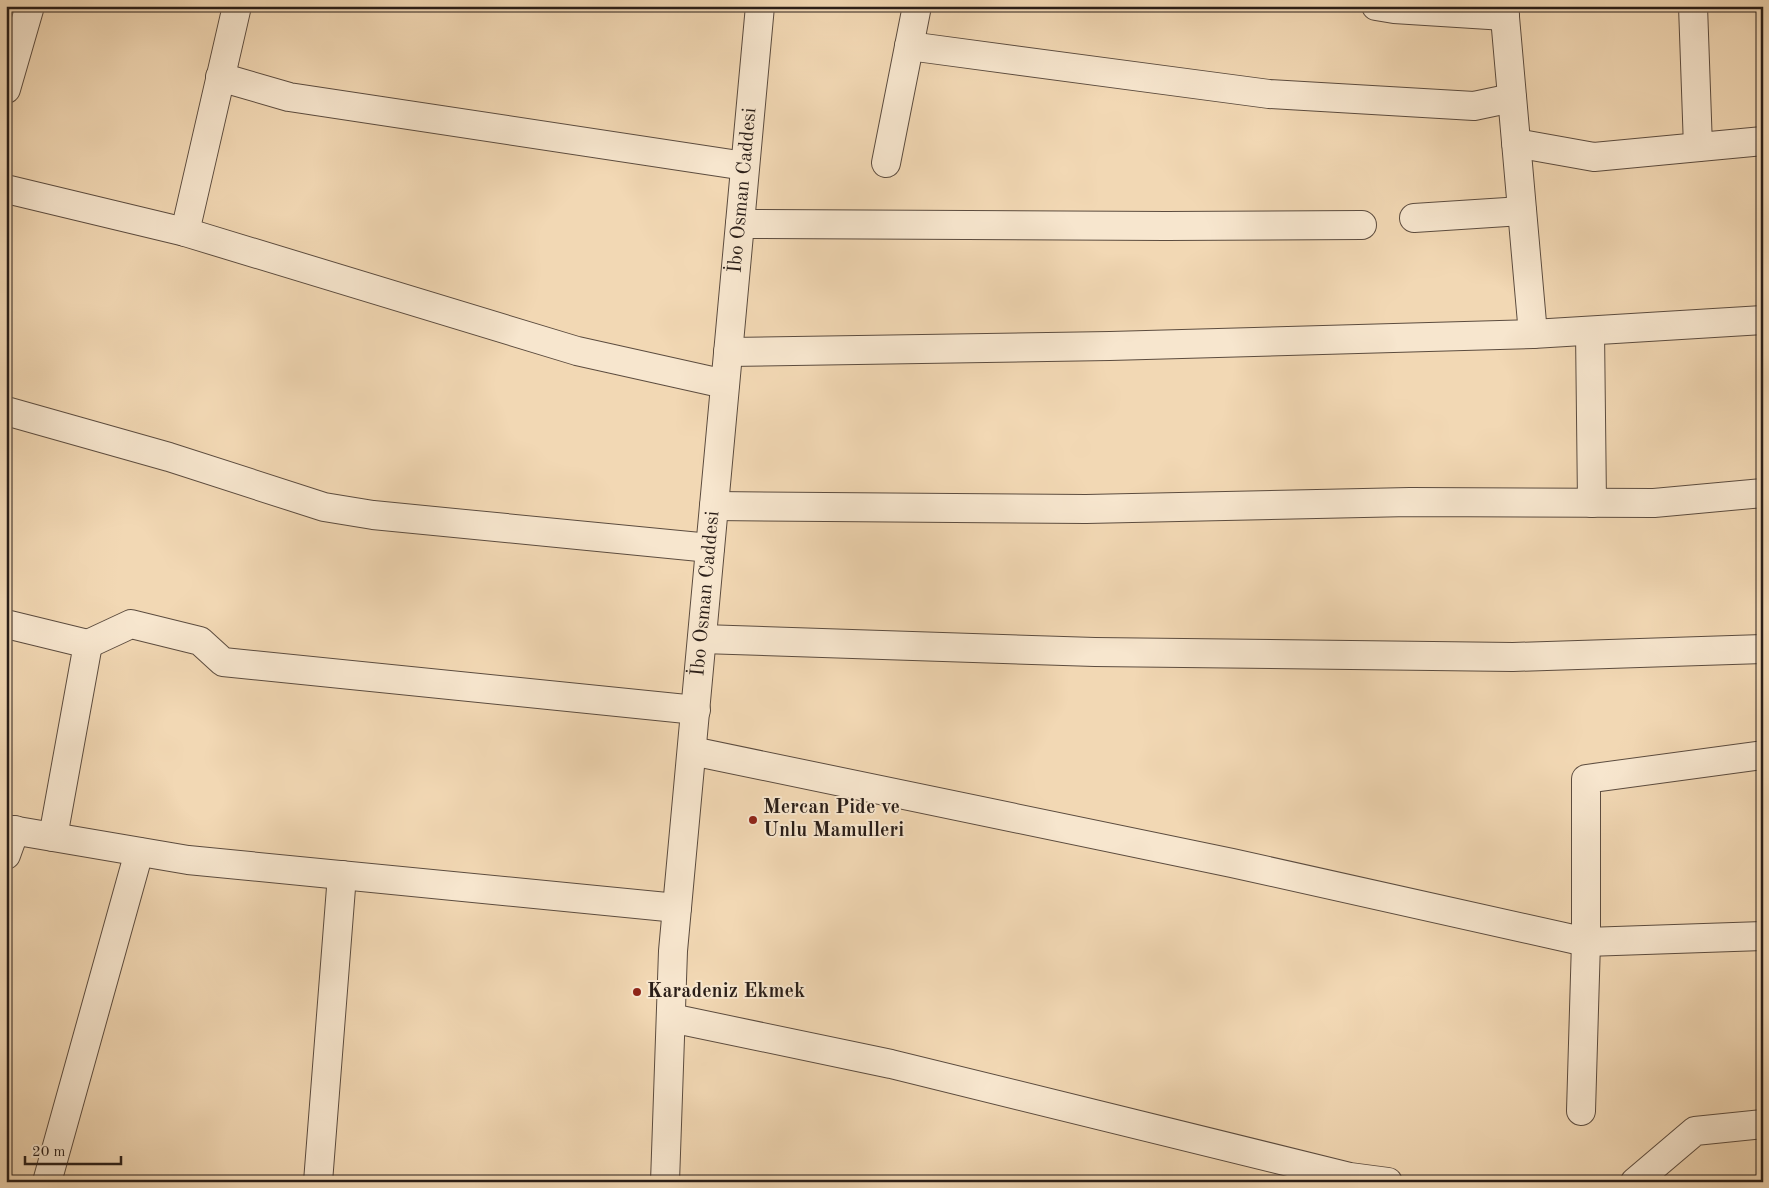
<svg xmlns="http://www.w3.org/2000/svg" width="1769" height="1188" font-family="'Old Standard TT',serif">
<style>
.lines{fill:none;stroke-linecap:round;stroke-linejoin:round}
.minor-casing{stroke:#5c4c3f;stroke-width:30}
.minor{stroke:#f7e6ce;stroke-width:28}
.poi-dot{fill:#8f2418;stroke:#f7e6ce;stroke-width:2}
.labels{text-anchor:middle;dominant-baseline:central;stroke-width:4;stroke-linejoin:round;paint-order:stroke}
.street-label{font-size:20px;fill:#2a1e18;stroke:#f7e6ce}
.poi-label{font-size:20px;font-weight:bold;fill:#2a1e18;stroke:#f7e6ce;text-anchor:start}
</style>
<rect width="100%" height="100%" fill="#f2d8b4"/>
<filter id="stains"><feTurbulence type="fractalNoise" baseFrequency=".004" numOctaves="4"/><feColorMatrix values="0 0 0 0 .2 0 0 0 0 .09 0 0 0 0 .02 0 0 0 .5 -.17"/></filter>
<radialGradient id="worn" r=".72"><stop offset=".6" stop-color="#630" stop-opacity="0"/><stop offset="1" stop-color="#630" stop-opacity=".3"/></radialGradient>
<g class="lines">
<g class="minor-casing">
<g id="minor">
<path d="M1376,6L1394,9L1505,16"/>
<path d="M1504,6L1533,334"/>
<path d="M1693,6L1698,147"/>
<path d="M909,46L1269,94L1474,106L1512,98"/>
<path d="M220,77L289,97L745,166"/>
<path d="M6,89L30,6"/>
<path d="M1516,143L1594,157L1763,141"/>
<path d="M886,163L917,6"/>
<path d="M6,189L185,232L577,351L725,384"/>
<path d="M1414,218L1522,211"/>
<path d="M740,224L1166,226L1362,225"/>
<path d="M185,232L237,6"/>
<path d="M1590,331L1592,503"/>
<path d="M728,352L1110,346L1533,334L1763,320"/>
<path d="M6,411L169,457L324,507L373,515L710,548"/>
<path d="M714,506L1086,509L1410,502L1654,503L1763,493"/>
<path d="M6,624L88,644L53,837"/>
<path d="M702,639L1095,652L1513,657L1763,649"/>
<path d="M88,644L131,624L200,641L223,662L696,710"/>
<path d="M692,751L1232,863L1586,942L1763,936"/>
<path d="M6,829L188,860L677,908"/>
<path d="M6,855L15,830"/>
<path d="M671,1018L891,1064L1350,1177L1388,1182"/>
<path d="M1581,1111L1586,942V779L1763,755"/>
<path d="M47,1182L139,852"/>
<path d="M318,1182L342,875"/>
<path id="s1" d="M665,1182L673,951L760,6"/>
<path d="M1635,1182L1695,1131L1763,1124"/>
</g>
</g>
<use href="#minor" class="minor"/>
</g>
<g class="poi-dot">
<circle cx="753" cy="820" r="5"/>
<circle cx="637" cy="992" r="5"/>
</g>
<g class="labels">
<g class="street-label">
<text stroke="none"><textPath href="#s1" startOffset="995">İbo Osman Caddesi</textPath></text>
<text stroke="none"><textPath href="#s1" startOffset="590">İbo Osman Caddesi</textPath></text>
</g>
<g class="poi-label">
<text x="763" y="808">Mercan Pide ve<tspan x="763" dy="23">Unlu Mamulleri</tspan></text>
<text x="647" y="992">Karadeniz Ekmek</text>
</g>
</g>
<rect width="1769" height="1188" fill="none" stroke="#f2d8b4" stroke-width="25"/>
<rect x="8" y="8" width="1754" height="1173" fill="none" stroke="#2a1e18" stroke-width="2.5"/>
<rect x="12" y="12" width="1744" height="1163" fill="none" stroke="#2a1e18"/>
<path d="M25 1156v8h96v-8" fill="none" stroke="#2a1e18" stroke-width="2.5"/>
<text x="32" y="1156" font-size="15" fill="#2a1e18" stroke="#f7e6ce" stroke-width="4" paint-order="stroke">20 m</text>
<rect width="100%" height="100%" filter="url(#stains)"/>
<rect width="100%" height="100%" fill="url(#worn)"/>
</svg>
